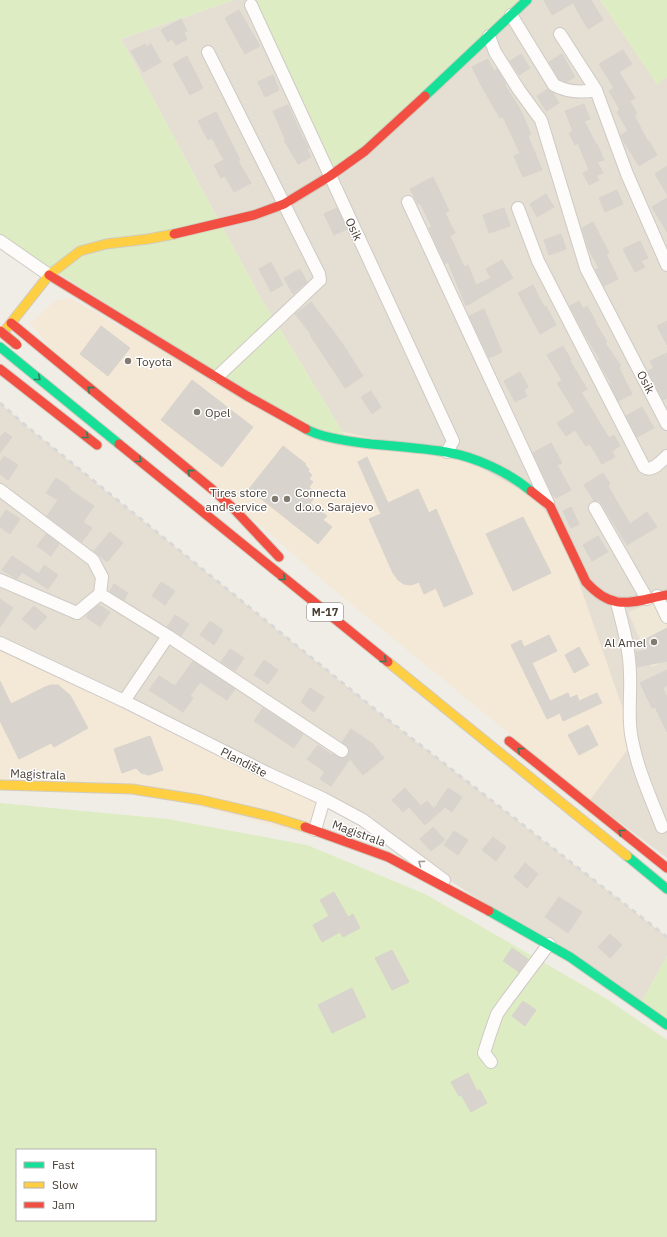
<svg xmlns="http://www.w3.org/2000/svg" width="667" height="1237" font-family="'IBM Plex Sans',sans-serif">
<style>
.residential{fill:#e5ded3}
.commercial{fill:#f4e8d7}
.education{fill:#efe8d7}
.green{fill:#deecc3;fill-rule:evenodd}
.building{fill:#d8d4cd;stroke:#d8d3cc}
.lines{fill:none;stroke-linecap:round;stroke-linejoin:round}
.street-casing{stroke:#cecac4;stroke-width:14}
.fast-casing{stroke:#d1cbbe;stroke-width:11}
.slow-casing{stroke:#d1cbbe;stroke-width:11}
.jam-casing{stroke:#d1cbbe;stroke-width:11}
.street{stroke:#fdfcfb;stroke-width:12}
.fast{stroke:#16e098;stroke-width:9}
.slow{stroke:#ffcf43;stroke-width:9}
.jam{stroke:#f24e42;stroke-width:9}
.rail{stroke:#d8d8d7;stroke-width:3;stroke-dasharray:5 5;stroke-linecap:butt}
.jam-bridge-casing{stroke:#cab99f;stroke-width:11;stroke-linecap:butt}
.jam-bridge{stroke:#f24e42;stroke-width:9}
.oneway{stroke:#337e5b}
.oneway2{stroke:#a29c97}
.poi-dot{fill:#827b72;stroke:#fff;stroke-width:1.5}
.labels{text-anchor:middle;dominant-baseline:central;stroke-width:3;stroke-linejoin:round;paint-order:stroke}
.shield{fill:#fff;stroke:#7e7770;stroke-width:1}
.shield-label{font-size:11px;font-weight:bold;fill:#463d33}
.street-label{font-size:12px;fill:#463d33;stroke:#fff}
.poi-label{font-size:12px;fill:#463d33;stroke:#fff;text-anchor:start}
</style>
<rect width="100%" height="100%" fill="#f0ede6"/>
<path class="residential" d="M234,0H600L657,84L667,77V858L590,800L347,439L258,293L121,39Z
M0,403L25,425L387,719L667,937V956L641,1003L352,818L238,762L0,651Z"/>
<path class="commercial" d="M70,298L262,408L297,422L462,457L537,499L563,536L634,741L590,800L322,580L274,537L61,360L30,323L55,301Z
M0,651L238,762L321,802L313,836L132,789L0,783Z"/>
<path class="education" d="M656,601L667,625V660L652,667L628,612Z"/>
<path class="green" d="M0,0H234L121,39L258,293L347,439L297,422L0,237Z
M249,0H523L333,174Z
M600,0H667V77L657,85Z
M0,803L168,819L307,845L425,894L607,999L667,1040V1237H0ZM17,1150H155V1220H17Z
M667,956V1020L641,1003Z"/>
<path class="building" d="M544,0H591L603,20L588,29L573,3L552,15Z
M239,10L260,46L245,54L225,18Z
M181,19L187,31L184,33L187,39L176,45L172,39L168,42L161,30Z
M145,44L146,47L151,44L161,62L143,72L131,51Z
M623,50L632,64L619,72L635,98L630,101L637,114L634,115L648,142L649,141L657,155L639,166L621,137V135L628,131L617,112L620,110L609,91L614,88L599,64Z
M521,54L530,68L519,75L510,61Z
M562,54L575,77L566,82L559,79L549,62Z
M187,56L203,88L190,95L173,64Z
M488,59L494,71L497,69L506,84L505,85L520,109L531,134L528,136L542,170L523,177L514,156L520,153L503,117L500,118L481,85L472,67Z
M273,75L279,90L265,97L258,82Z
M548,89L553,93L559,103L546,111L537,96Z
M584,104L590,119L584,121L596,144H597L604,160L597,162L603,173L596,176L599,180L589,185L583,173L589,170L578,143L575,145L569,133L573,131L565,111Z
M288,105L301,134L309,148L307,149L311,157L298,164L284,140L285,139L273,111Z
M216,112L240,160L238,161L251,183L234,192L225,176L221,178L214,165L224,160L212,138L208,140L198,121Z
M667,166V194L655,174Z
M433,177L449,211L445,213L455,233L450,236L464,267L468,265L476,285L491,278L486,269L502,260L513,278L466,306L448,262L445,264L429,228L432,227L420,203L418,204L410,189Z
M617,190L623,204L605,212L599,198Z
M546,194L554,207L537,217L530,204Z
M667,198V232L652,207Z
M337,208L347,229L334,235L324,214Z
M504,208L510,226L489,233L483,215Z
M593,222L609,253L606,254L618,279L604,286L595,270L599,268L588,248L582,228Z
M561,234L566,249L549,255L544,240Z
M640,241L648,258L641,261L645,267L635,272L623,249Z
M271,262L283,285L271,292L259,269Z
M300,269L307,282L293,294L284,278Z
M533,285L544,307L546,306L556,325L540,334L518,293Z
M579,301L583,309L587,306L596,322H595L607,342L605,343L621,366L619,368L632,394L618,401L610,384L611,383L598,361L600,360L584,333L570,306Z
M311,302L342,343L363,376L345,388L310,335L311,334L295,314Z
M484,309L502,352L489,358L469,316Z
M667,321V345L657,326Z
M101,326L130,348L108,376L80,354Z
M563,346L571,360L570,361L587,389L581,392L609,438L614,435L620,446L612,451L615,457L602,464L590,444L586,446L575,430L566,436L557,423L575,412L557,383L562,380L547,355Z
M667,353V398L663,400L648,371L654,368L650,361Z
M520,372L528,387L524,390L527,396L515,402L504,381Z
M192,380L253,427L222,467L161,420Z
M371,391L381,407L372,414L361,397Z
M642,407L654,428L637,437L626,416Z
M5,432L12,437L0,453V437Z
M551,443L562,463L557,465L571,490L556,498L552,494L533,453Z
M283,446L306,464L305,465L309,469L308,471L312,475L309,479L313,482L309,487L317,494L310,503L327,516L323,520L332,527L318,544L249,489Z
M4,456L18,465L8,480L0,474V462Z
M367,457L388,503L418,489L429,513L436,509L473,594L444,607L436,588L424,594L419,582L411,585L404,584L398,580L393,573L369,519L381,514L358,462Z
M603,473L610,484L608,486L630,524L647,512L657,527L627,545L599,500L594,501L584,485Z
M56,478L70,487L69,489L94,506L83,522L92,528L82,542L47,516L58,500L46,493Z
M571,507L579,524L571,528L563,511Z
M6,510L20,519L10,534L0,527V519Z
M523,517L551,573L513,591L486,534Z
M110,532L123,543L107,562L94,551Z
M46,534L59,544L51,556L37,546Z
M598,536L608,552L592,561L583,545Z
M12,556L39,574L44,565L58,575L48,589L22,572L17,579L2,570Z
M161,582L175,591L165,605L152,596Z
M114,584L128,593L124,600L110,591Z
M0,599L13,608L0,627Z
M99,605L110,612L100,627L86,617L90,612Z
M34,606L47,617L35,630L22,619Z
M175,615L189,624L181,636L167,627Z
M210,621L223,630L214,645L200,635Z
M667,628V661L637,667L636,652L646,650L642,641Z
M549,635L557,651L532,663L550,701L568,693L570,698L577,695L579,701L597,693L602,703L563,721L560,713L547,719L511,645L521,640L524,647Z
M579,647L589,665L574,673L565,655Z
M230,649L244,658L235,671L221,662Z
M264,660L278,670L268,684L254,675Z
M193,661L235,689L227,700L200,682L190,696L193,698L183,712L149,690L159,676L175,686Z
M667,670V685L663,688L667,697V732L655,707L652,708L640,683Z
M0,681L11,704L45,687L51,685H58L70,695L88,728L54,747L51,743L19,759L0,721Z
M310,688L324,697L314,712L301,702Z
M263,708L303,734L294,748L254,721Z
M588,725L598,745L579,755L568,735Z
M351,729L373,744L384,758L363,775L350,759L331,786L320,779L325,772L307,759L318,745L332,755L333,754L341,758L346,757L348,755L349,748L342,742Z
M150,736L163,770L149,775L141,773L136,768L122,773L114,749Z
M405,788L421,806L427,801L434,809L448,788L462,797L452,812L445,807L425,825L409,807L403,812L392,800Z
M433,827L445,840L431,851L420,839Z
M454,831L468,840L458,855L444,845Z
M493,837L506,847L496,861L482,850Z
M525,863L538,874L527,888L514,877Z
M334,892L348,917L353,914L360,928L343,937L340,932L322,942L313,925L329,916L320,900Z
M559,897L582,912L568,933L545,917Z
M610,934L622,945L610,958L598,947Z
M512,948L528,959L519,972L503,961Z
M392,950L409,982L392,990L375,958Z
M352,988L366,1017L332,1033L318,1005Z
M523,1001L536,1010L525,1026L512,1016Z
M468,1073L477,1091L480,1090L487,1103L471,1112L461,1095L459,1096L451,1082Z"/>
<g class="lines">
<g class="street-casing">
<path id="street" d="M251,5L453,441L447,452
M511,15L554,85C567,92 581,93 596,90
M560,34L596,90L627,174L667,265
M489,36L495,52L519,90L541,120L586,268L667,424
M208,52L319,274L320,280L217,377
M408,202L548,503
M518,208L538,261L644,467C652,473 661,461 667,456
M0,241L49,275
M0,490L93,560L102,577L100,594L77,613L0,580
M595,508L647,599
M100,594L168,636L342,751
M657,596L667,617
M617,603C623,626 630,651 630,675C631,695 628,714 631,734C636,766 650,796 662,827
M0,643L124,701L267,773L324,799L363,820L444,880
M124,701L168,636
M315,830L324,799
M491,1062L484,1053L489,1037L497,1014L507,1000L549,944"/>
</g>
<g class="fast-casing">
<path id="fast" d="M425,96L527,0
M0,347L119,444
M306,429C321,438 353,442 371,444C396,446 422,448 446,452C476,457 508,472 531,491
M627,856L667,889
M489,911L570,957L667,1025"/>
</g>
<g class="slow-casing">
<path id="slow" d="M3,333L49,275L80,251L106,244L148,239L174,234
M388,662L627,856
M0,785L132,789L201,800L273,817L305,827"/>
</g>
<g class="jam-casing">
<path id="jam" d="M174,234L254,215L284,204L330,176L365,151L425,96
M49,275L247,396L306,429
M11,323L213,490L233,508L279,557
M0,369L97,445
M119,444L388,662
M531,491L550,506L586,582C614,613 632,601 667,595
M509,741L667,868
M305,827L388,857L489,911"/>
</g>
<use href="#street" class="street"/>
<use href="#fast" class="fast"/>
<use href="#slow" class="slow"/>
<use href="#jam" class="jam"/>
<path class="rail" d="M0,403L25,425L387,719L667,937"/>
<g class="jam-bridge-casing">
<path id="jam-bridge" d="M0,331L17,345"/>
</g>
<use href="#jam-bridge" class="jam-bridge"/>
</g>
<defs><path id="oneway-chevron" d="M-2-3.5L2.5 0L-2 3.5" fill="none" stroke-width="1.6" stroke-linecap="round" stroke-linejoin="round"/></defs>
<g class="oneway">
<use href="#oneway-chevron" transform="translate(38 378) rotate(39)"/>
<use href="#oneway-chevron" transform="translate(90 389) rotate(-140)"/>
<use href="#oneway-chevron" transform="translate(86 436) rotate(38)"/>
<use href="#oneway-chevron" transform="translate(139 460) rotate(39)"/>
<use href="#oneway-chevron" transform="translate(190 472) rotate(-140)"/>
<use href="#oneway-chevron" transform="translate(283 578) rotate(39)"/>
<use href="#oneway-chevron" transform="translate(384 660) rotate(39)"/>
<use href="#oneway-chevron" transform="translate(520 750) rotate(-141)"/>
<use href="#oneway-chevron" transform="translate(621 832) rotate(-141)"/>
</g>
<use class="oneway2" href="#oneway-chevron" transform="translate(421 863) rotate(-144)"/>
<g class="poi-dot">
<circle cx="128" cy="361" r="4"/>
<circle cx="197" cy="412" r="4"/>
<circle cx="275" cy="499" r="4"/>
<circle cx="287" cy="499" r="4"/>
<circle cx="654" cy="642" r="4"/>
</g>
<g class="labels">
<rect class="shield" x="307" y="603" width="36" height="18" rx="3"/>
<g class="shield-label">
<text x="325" y="612">M-17</text>
</g>
<g class="street-label">
<text transform="translate(354 229) rotate(65)">Osik</text>
<text transform="translate(646 382) rotate(63)">Osik</text>
<text transform="translate(244 762) rotate(27)">Plandište</text>
<text transform="translate(38 774) rotate(2)">Magistrala</text>
<text transform="translate(359 833) rotate(20)">Magistrala</text>
</g>
<g class="poi-label">
<text x="136" y="361">Toyota</text>
<text x="205" y="412">Opel</text>
<text x="267" y="492" text-anchor="end">Tires store<tspan x="267" dy="14">and service</tspan></text>
<text x="295" y="492">Connecta<tspan x="295" dy="14">d.o.o. Sarajevo</tspan></text>
<text x="646" y="642" text-anchor="end">Al Amel</text>
</g>
</g>
<rect x="16" y="1149" width="140" height="72" fill="#ffffff" stroke="#b5b1ad"/>
<rect x="24" y="1162" width="20" height="6" fill="#16e098" stroke="#b5b1ad"/>
<text x="52" y="1169" font-size="12" fill="#463d33">Fast</text>
<rect x="24" y="1182" width="20" height="6" fill="#ffcf43" stroke="#b5b1ad"/>
<text x="52" y="1189" font-size="12" fill="#463d33">Slow</text>
<rect x="24" y="1202" width="20" height="6" fill="#f24e42" stroke="#b5b1ad"/>
<text x="52" y="1209" font-size="12" fill="#463d33">Jam</text>
</svg>
